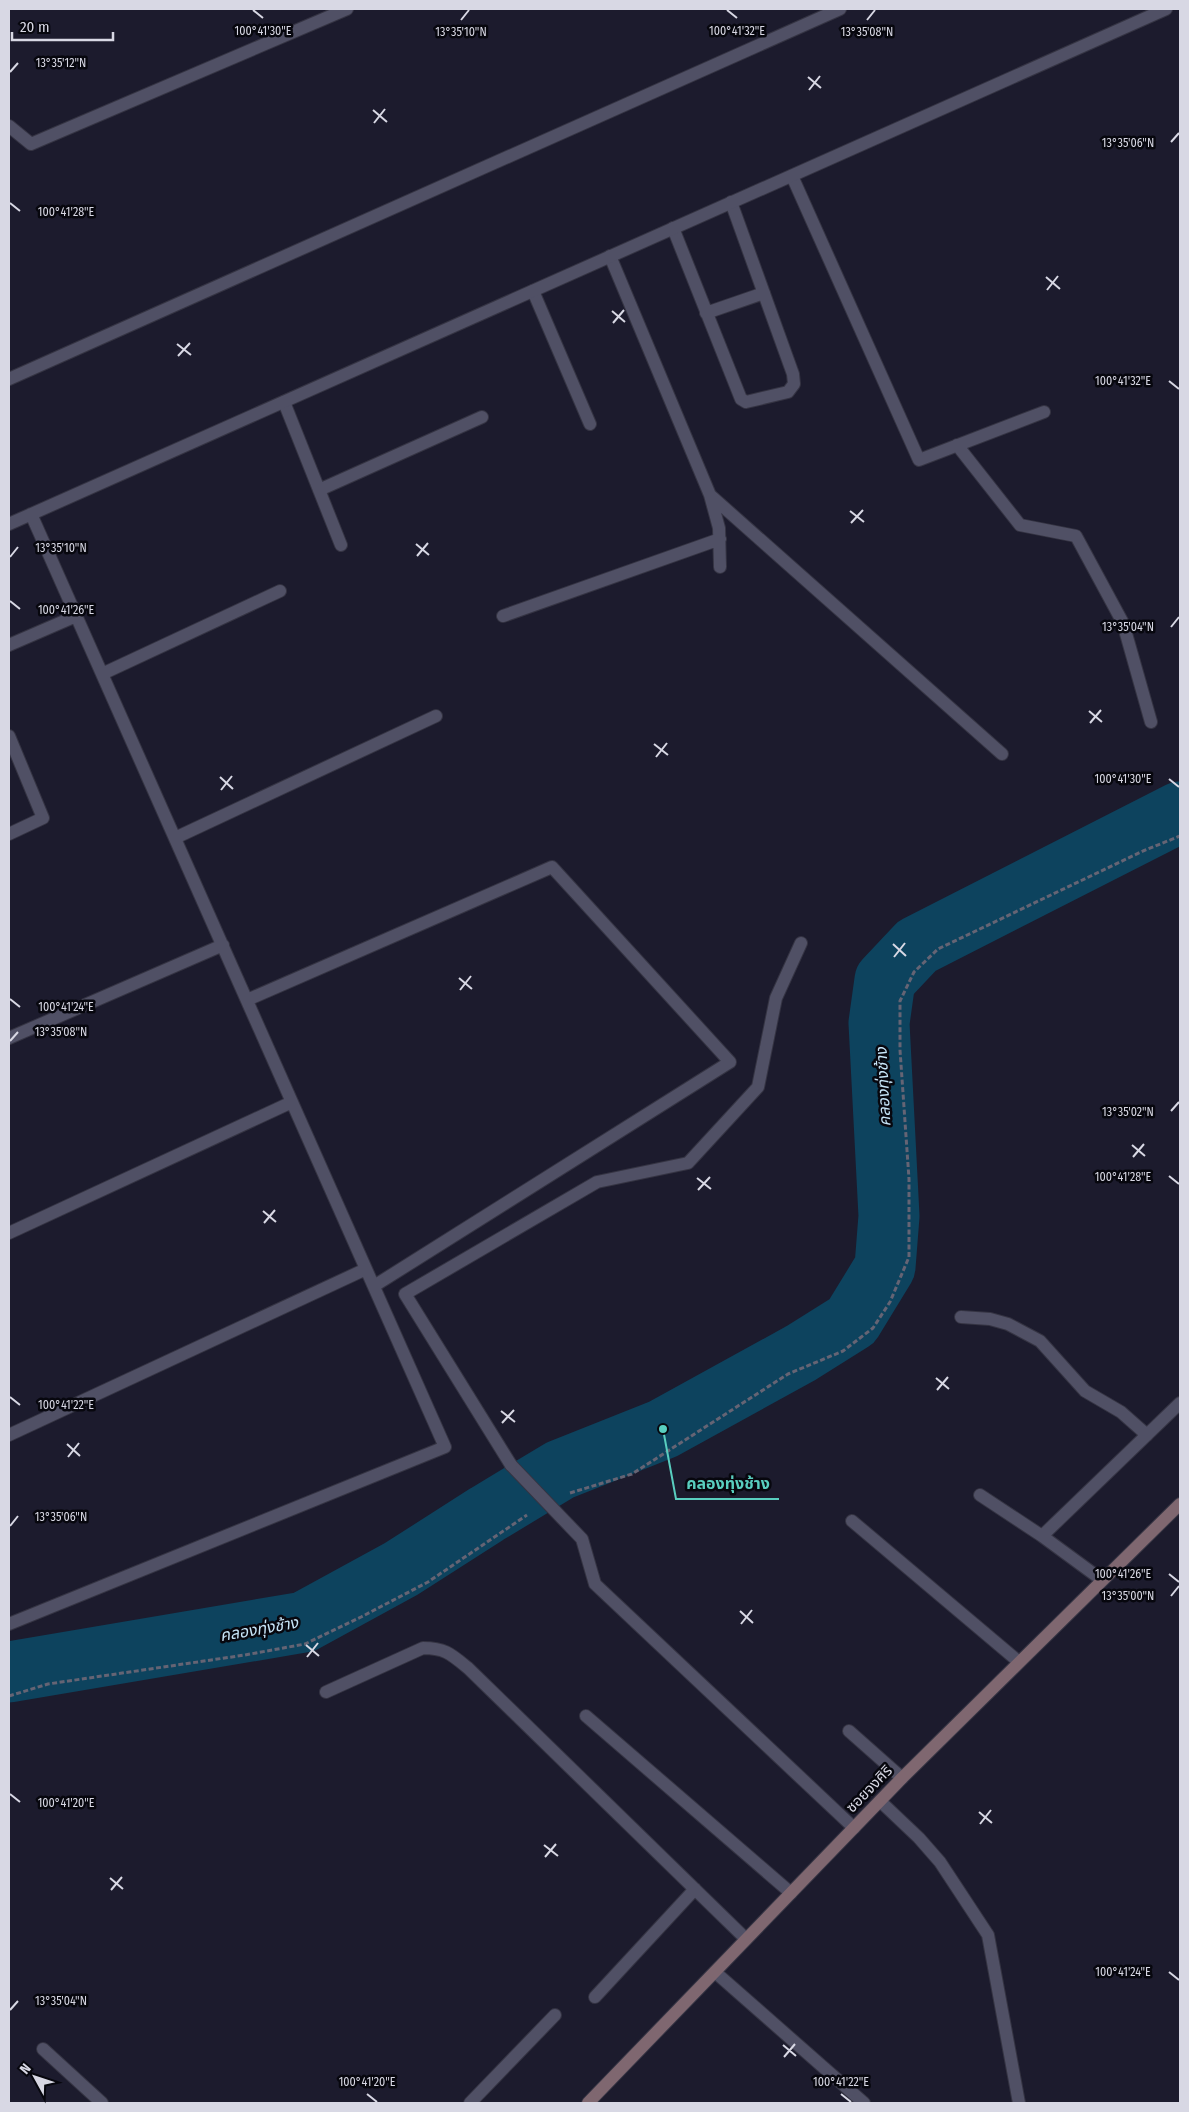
<svg xmlns="http://www.w3.org/2000/svg" width="1189" height="2112" font-family="'Fira Sans Condensed','Noto Sans Thai',sans-serif">
<style>
.lines{fill:none;stroke-linecap:round;stroke-linejoin:round}
.river{stroke:#0d435e;stroke-width:61}
.lane-casing{stroke:#353443;stroke-width:14}
.street-casing{stroke:#353443;stroke-width:14}
.secondary-casing{stroke:#353443;stroke-width:14}
.path{stroke:#656474;stroke-width:3;stroke-dasharray:5 2.5;stroke-linecap:butt}
.lane{stroke:#505065;stroke-width:12}
.street{stroke:#505065;stroke-width:12}
.secondary{stroke:#7f6770;stroke-width:12}
.ticks{fill:none;stroke:#d8d8e4;stroke-width:2}
.labels{text-anchor:middle;dominant-baseline:central;stroke-width:5;stroke-linejoin:round;paint-order:stroke}
.street-label{font-size:15px;fill:#d8d8e4;stroke:#07070e}
.water-label{font-size:16px;font-style:italic;fill:#c7e5f8;stroke:#07070e}
.ticks-label{font-size:12px;text-anchor:middle;fill:#d8d8e4;stroke:#07070e;stroke-width:5;stroke-linejoin:round;paint-order:stroke}
.leader{fill:none;stroke:#59cebf;stroke-width:2}
.callout-dot{fill:#59cebf;stroke:#07070e;stroke-width:2}
.callout-label{font-size:16px;text-anchor:middle;font-weight:bold;fill:#59cebf;stroke:#07070e;stroke-width:5;stroke-linejoin:round;paint-order:stroke}
</style>
<rect width="100%" height="100%" fill="#1c1b2d"/>
<g class="lines">
<path class="river" d="M9,1672L304,1622L401,1569L487,1514L560,1470L663,1429L801,1353L852,1321L885,1267L889,1216L879,1023L885,980L917,946L1180,812"/>
<g class="lane-casing">
<path id="lane" d="M792,176L919,460L1044,412
M673,228L741,399L746,402L788,392L794,384L793,374L731,202
M610,256L710,495L719,528L720,567
M533,291L590,424
M706,313L764,293
M284,402L341,545
M957,445L1020,525L1076,536L1123,623L1151,722
M319,490L482,417
M710,495L1002,754
M503,616L720,539
M961,1317L990,1319L1008,1324L1040,1341L1085,1391L1121,1412L1147,1435
M511,1465L582,1539L595,1584L854,1828
M980,1495L1042,1536
M852,1521L1019,1662
M1102,1580L1042,1536L1180,1403
M326,1692L423,1648C445,1648 451,1654 468,1668L746,1939
M586,1716L791,1893
M849,1731L902,1778
M880,1801L919,1838L940,1862L988,1935L1019,2103
M715,1972L864,2103
M595,1997L695,1889
M43,2049L102,2103
M470,2103L555,2015"/>
</g>
<g class="street-casing">
<path id="street" d="M9,126L31,144L347,9
M9,379L840,9
M9,524L1166,9
M9,645L76,616
M102,674L280,591
M9,736L43,818L9,834
M175,838L436,716
M247,1000L552,867L730,1062L374,1286
M9,1038L223,945
M9,1233L292,1102
M9,1435L366,1269
M511,1465L405,1294L597,1182L688,1163L758,1087L776,998L801,943
M9,1624L445,1447L31,514"/>
</g>
<g class="secondary-casing">
<path id="secondary" d="M588,2103L902,1778L1180,1504"/>
</g>
<path class="path" d="M570,1493L632,1474L788,1374L843,1351L873,1328L890,1302L909,1257V1179L900,1050V1001L914,972L938,949L1143,851L1180,836
M9,1696L48,1684L245,1655L305,1644L361,1617L428,1582L527,1515"/>
<use href="#lane" class="lane"/>
<use href="#street" class="street"/>
<use href="#secondary" class="secondary"/>
</g>
<path class="ticks" d="M253,10L263,18M727,10L737,18M461,20L469,10M867,20L875,10M10,72L18,63M808,77L821,88M809,90L820,76M373,110L387,122M374,123L385,109M1171,142L1179,133M10,203L20,211M1046,277L1060,289M1047,290L1058,276M612,311L625,322M613,323L624,310M177,344L191,355M178,356L190,343M1169,381L1179,389M850,511L864,522M851,523L863,510M416,544L429,555M417,556L428,543M10,557L18,547M10,601L20,609M1171,627L1179,617M1089,711L1102,722M1090,723L1101,710M654,744L668,755M656,757L667,743M220,777L233,789M1169,779L1179,787M221,790L232,776M893,944L906,956M894,957L905,943M459,978L472,989M460,990L471,976M10,999L20,1007M10,1041L18,1032M1171,1111L1179,1102M1132,1145L1145,1156M1133,1157L1144,1144M1169,1176L1179,1184M697,1178L711,1189M698,1190L710,1177M263,1211L276,1222M264,1223L275,1210M936,1378L949,1389M937,1390L948,1377M10,1397L20,1405M501,1411L515,1422M502,1423L514,1410M67,1444L80,1456M68,1457L79,1443M10,1526L18,1516M1169,1574L1179,1582M1171,1596L1179,1586M740,1611L753,1623M741,1624L752,1610M306,1645L319,1656M307,1657L318,1643M10,1794L20,1802M979,1812L992,1823M980,1824L991,1810M544,1845L558,1856M545,1857L556,1844M110,1878L123,1889M111,1890L122,1877M1169,1972L1179,1980M10,2010L18,2001M783,2045L796,2056M784,2057L795,2044M367,2094L377,2102M841,2094L851,2102"/>
<g class="labels">
<g class="street-label">
<text transform="translate(869 1789) rotate(-46)">ซอยจงศิริ</text>
</g>
<g class="water-label">
<text transform="translate(883 1087) rotate(-93)">คลองทุ่งช้าง</text>
<text transform="translate(259 1629) rotate(-10)">คลองทุ่งช้าง</text>
</g>
</g>
<g class="ticks-label">
<text x="263" y="35">100°41'30"E</text>
<text x="737" y="35">100°41'32"E</text>
<text x="461" y="36">13°35'10"N</text>
<text x="867" y="36">13°35'08"N</text>
<text x="61" y="67">13°35'12"N</text>
<text x="1128" y="147">13°35'06"N</text>
<text x="66" y="216">100°41'28"E</text>
<text x="1123" y="385">100°41'32"E</text>
<text x="61" y="552">13°35'10"N</text>
<text x="66" y="614">100°41'26"E</text>
<text x="1128" y="631">13°35'04"N</text>
<text x="1123" y="783">100°41'30"E</text>
<text x="66" y="1011">100°41'24"E</text>
<text x="61" y="1036">13°35'08"N</text>
<text x="1128" y="1116">13°35'02"N</text>
<text x="1123" y="1181">100°41'28"E</text>
<text x="66" y="1409">100°41'22"E</text>
<text x="61" y="1521">13°35'06"N</text>
<text x="1123" y="1578">100°41'26"E</text>
<text x="1128" y="1600">13°35'00"N</text>
<text x="66" y="1807">100°41'20"E</text>
<text x="1123" y="1976">100°41'24"E</text>
<text x="61" y="2005">13°35'04"N</text>
<text x="367" y="2086">100°41'20"E</text>
<text x="841" y="2086">100°41'22"E</text>
</g>
<path class="leader" d="M663 1429L676 1499H779"/>
<circle class="callout-dot" cx="663" cy="1429" r="5"/>
<g class="callout-label">
<text x="728" y="1489">คลองทุ่งช้าง</text>
</g>
<rect width="1189" height="2112" fill="none" stroke="#d8d8e4" stroke-width="20"/>
<g transform="translate(35 2077) rotate(310)" stroke="#07070e" stroke-width="4" paint-order="stroke">
<path d="M0-4L9 19L0 12L-9 19Z" fill="#d8d8e4"/>
<text y="-8" font-size="14" font-weight="bold" text-anchor="middle" fill="#d8d8e4">N</text>
</g>
<path d="M12 32v8h101v-8" fill="none" stroke="#d8d8e4" stroke-width="2.5"/>
<text x="20" y="32" font-size="15" fill="#d8d8e4" stroke="#07070e" stroke-width="4" paint-order="stroke">20 m</text>
</svg>
